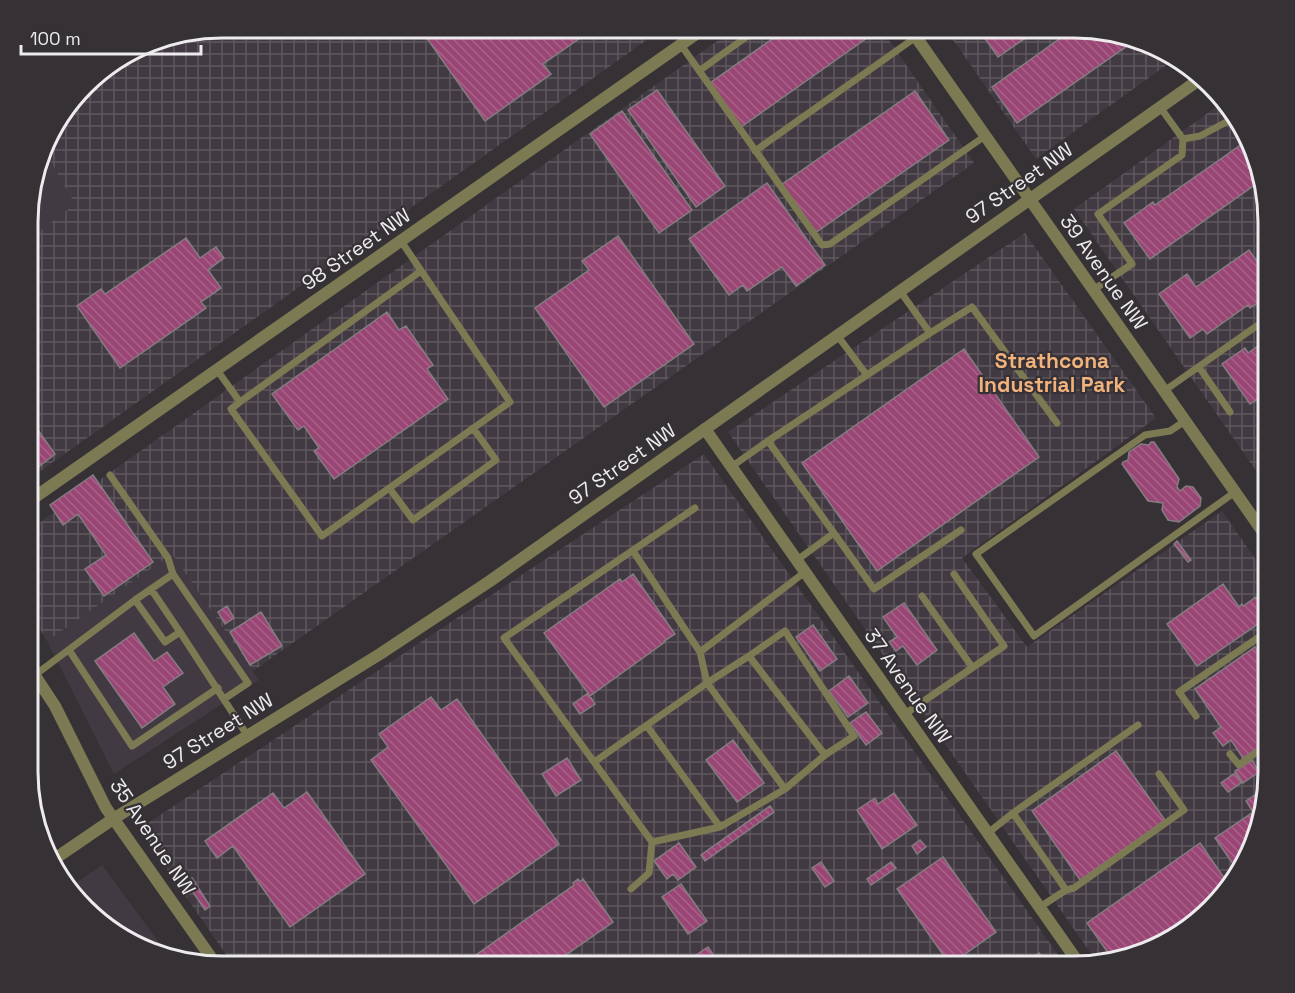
<svg xmlns="http://www.w3.org/2000/svg" width="1295" height="993" font-family="'Space Grotesk',sans-serif">
<style>
.built{fill:#423a42}
.industrial{fill:url(#industrial-grid)}
.building{fill:url(#building-back-hatch);stroke:#837d80;stroke-width:1.5}
.lines{fill:none;stroke-linecap:round;stroke-linejoin:round}
.service{stroke:#7b7a53;stroke-width:7}
.minor{stroke:#7b7a53;stroke-width:12}
.tertiary{stroke:#7b7a53;stroke-width:12}
.labels{text-anchor:middle;dominant-baseline:central;stroke-width:4.5;stroke-linejoin:round;paint-order:stroke}
.street-label{font-size:20px;fill:#eeebee;stroke:#353135}
.neighbourhood-label{font-size:21px;font-weight:bold;fill:#f1b27e;stroke:#353135}
.rim{fill:none;stroke:#eeebee;stroke-width:3}
</style>
<defs>
<pattern id="industrial-grid" width="8" height="8" patternUnits="userSpaceOnUse" patternTransform="scale(1.5)"><rect width="8" height="8" fill="#423a42"/><path d="M0 4h8M4 0v8" fill="none" stroke="#5e575e"/></pattern>
<pattern id="building-back-hatch" width="6" height="6" patternUnits="userSpaceOnUse" patternTransform="scale(1.5)"><rect width="6" height="6" fill="#9a4675"/><path d="M-1 5l2 2M0 0l6 6M5-1l2 2" fill="none" stroke="#a86189"/></pattern>
</defs>
<rect width="100%" height="100%" fill="#353135"/>
<path class="built" d="M44,150L76,204L29,240V195Z
M172,554L259,680L114,774L47,641Z
M102,865L169,956L147,951L93,918L70,887Z"/>
<path class="industrial" d="M221,27H665L28,480L29,240L75,204L44,150L53,124L93,75L158,37Z
M737,27H880L974,163L253,671L172,554L47,641L28,609V531Z
M944,27H1086L1148,42L1175,59L1036,159Z
M1223,102L1248,136L1268,221V488L1074,209Z
M1025,233L1156,418L962,558L1027,647L1222,511L1268,577V785L1253,846L1220,900L1159,946L1096,961L728,432Z
M704,454L1066,966H234L139,829Z"/>
<path class="building" d="M419,27H596L543,64L551,74L485,121Z
M789,27H870L874,33L741,127L710,83Z
M977,27H1031L1034,32L998,57Z
M1076,27H1086L1137,39L1017,123L992,87Z
M657,90L725,186L696,207L628,110Z
M915,91L949,140L815,233L781,185Z
M622,111L692,210L659,233L590,134Z
M1242,144L1254,161L1259,182L1150,259L1124,223L1153,202L1155,205Z
M767,183L825,265L796,286L782,267L747,291L743,285L729,295L689,239Z
M618,236L694,344L604,407L535,308L589,270L582,261Z
M186,238L200,258L216,247L224,258L208,270L221,288L201,302L206,308L120,368L77,306L101,289L105,294Z
M1249,250L1268,277V291L1266,292L1268,296L1250,308L1248,305L1207,334L1203,329L1190,338L1159,294L1187,274L1196,287Z
M387,312L399,330L406,326L433,365L427,369L448,399L334,479L314,451L319,448L304,426L298,430L272,394Z
M1268,339V392L1250,404L1222,364L1245,348L1248,353Z
M964,349L1039,457L877,571L802,463Z
M28,416L55,454L28,475Z
M1151,442H1154L1179,479L1177,487L1180,491L1186,486L1193,487L1201,498L1200,506L1179,522L1168,520L1162,510L1163,503L1148,501L1122,464L1123,462L1128,460L1129,452L1141,444L1149,445Z
M93,475L153,562L104,596L85,569L106,555L78,514L63,525L50,505Z
M1177,541L1191,560L1188,562L1174,544Z
M633,574L675,634L664,641L665,642L590,696L544,633L620,579L622,582Z
M1223,584L1239,607L1242,604L1243,606L1256,597L1259,602L1268,596V617L1197,666L1167,624Z
M904,603L937,650L917,665L903,646L896,651L889,642L897,637L883,617Z
M227,606L234,618L225,624L218,612Z
M261,612L282,646L250,665L230,632Z
M813,625L837,659L820,671L796,637Z
M134,633L154,661L167,652L183,673L163,687L175,704L142,728L95,661Z
M1255,647L1268,665V741L1243,758L1231,740L1223,746L1213,733L1221,727L1195,689Z
M849,676L868,703L848,717L829,691Z
M588,693L595,704L580,714L573,704Z
M431,697L441,710L457,699L559,844L474,904L371,760L388,747L379,734Z
M866,712L882,733L866,745L850,723Z
M733,740L764,783L737,802L706,760Z
M1116,751L1165,820L1080,880L1032,811Z
M567,758L581,780L556,796L542,774Z
M1252,760L1259,772L1243,783L1235,771Z
M1235,773L1242,782L1228,792L1221,783Z
M1261,791L1265,797L1253,846L1238,871L1215,838L1253,812L1246,801Z
M307,792L365,874L290,927L233,846L217,858L205,841L273,793L284,808Z
M894,793L917,825L882,849L857,810L875,798L878,804Z
M770,806L774,812L705,861L701,855Z
M920,840L926,847L917,854L912,846Z
M679,843L696,867L678,880L673,874L667,879L654,861Z
M1200,843L1229,885L1222,897L1149,949L1111,957L1087,923Z
M943,857L996,932L948,966H943L938,960L944,956L897,889Z
M821,862L834,881L825,887L812,868Z
M891,862L896,868L871,885L867,879Z
M192,878L210,906L205,910L186,882Z
M578,879L580,882L583,879L613,922L550,966H484L476,955L574,885L573,883Z
M681,884L707,921L688,934L662,897Z
M708,947L721,966H680Z
M1039,953L1049,966H1020Z"/>
<g class="lines">
<path class="service" d="M681,45L822,245L830,244L985,136
M699,71L760,27
M1183,139L1200,136L1234,118
M755,151L916,37
M1093,290L1132,264L1098,214L1182,155L1183,139L1160,107
M900,291L930,333L972,307L1057,423
M930,333L768,441L874,589L961,530
M837,335L866,374
M1199,367L1230,412
M217,370L240,402L231,409L322,536L510,402L401,241
M1164,391L1268,318
M240,402L421,271
M1185,421L1170,431L1145,435L976,554L1034,636L1235,492
M731,467L768,441
M110,475L168,558L173,574
M390,489L413,520L496,460L473,428
M633,551L700,652L707,683L594,762L504,638L695,508
M797,560L834,533
M151,589L180,632
M922,596L972,667
M69,650L132,746L218,688
M700,652L805,572
M749,656L707,683L785,789
M35,675L135,600
M224,699L248,683L173,574L135,600L165,642L180,632L247,735
M905,714L1004,646L954,574
M1196,716L1179,692L1268,631
M647,726L720,827L785,789L825,755L854,736L785,631L749,656L825,755
M1230,754L1239,765L1268,744
M594,762L652,842L720,827
M1013,813L1138,725
M988,833L1013,813L1066,890L1040,907
M631,889L649,873L652,842
M1066,890L1074,888L1184,810L1159,774"/>
<path class="minor" d="M705,429L1080,965
M28,502L706,27
M28,665L55,706L106,808L217,966"/>
<path class="tertiary" d="M909,27L1268,539
M50,862L113,819L380,654L490,581L1203,77"/>
</g>
<g class="labels">
<g class="street-label">
<text transform="translate(1019 183) rotate(-35)">97 Street NW</text>
<text transform="translate(356 249) rotate(-35)">98 Street NW</text>
<text transform="translate(1104 272) rotate(55)">39 Avenue NW</text>
<text transform="translate(622 464) rotate(-35)">97 Street NW</text>
<text transform="translate(908 686) rotate(55)">37 Avenue NW</text>
<text transform="translate(218 731) rotate(-32)">97 Street NW</text>
<text transform="translate(153 837) rotate(56)">35 Avenue NW</text>
</g>
<g class="neighbourhood-label">
<text x="1052" y="360">Strathcona<tspan x="1052" dy="24">Industrial Park</tspan></text>
</g>
</g>
<path d="M0 0H1295V993H0ZM222 38H1074A184 184 0 0 1 1258 222V772A184 184 0 0 1 1074 956H222A184 184 0 0 1 38 772V222A184 184 0 0 1 222 38Z" fill="#353135" fill-rule="evenodd"/>
<path class="rim" d="M222 38H1074A184 184 0 0 1 1258 222V772A184 184 0 0 1 1074 956H222A184 184 0 0 1 38 772V222A184 184 0 0 1 222 38Z"/>
<path d="M21 45v9h180v-9" fill="none" stroke="#eeebee" stroke-width="3"/>
<text x="30" y="45" font-size="18" fill="#eeebee" stroke="#353135" stroke-width="4.5" paint-order="stroke">100 m</text>
</svg>
